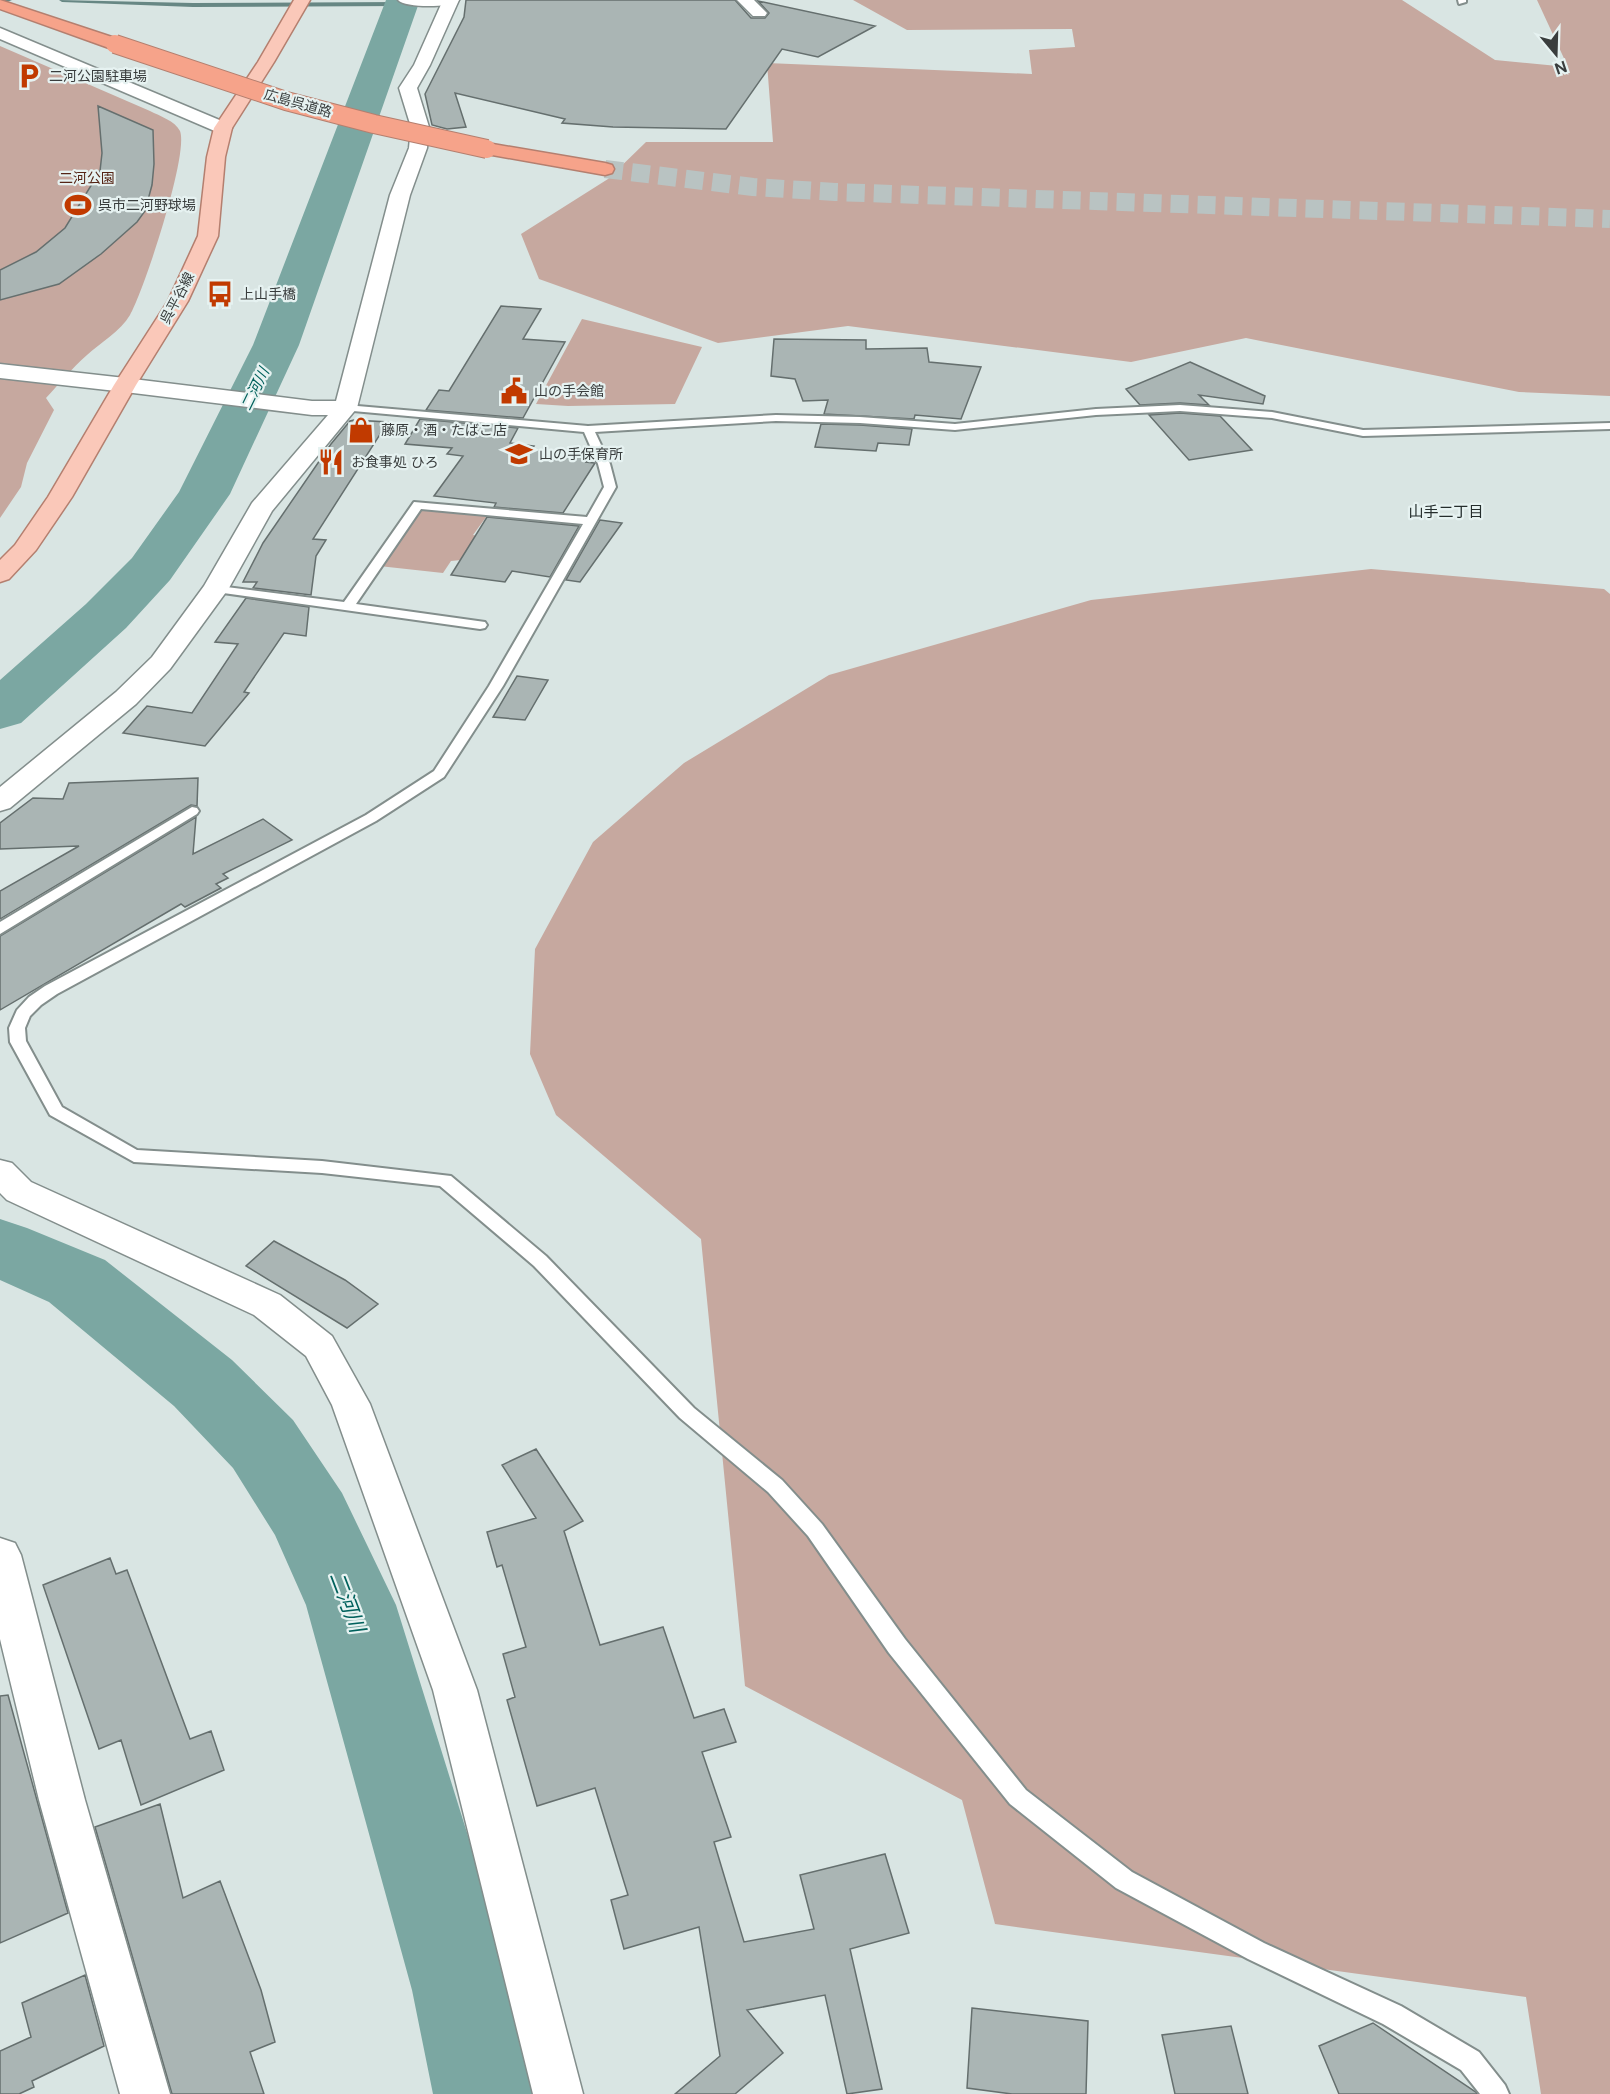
<svg xmlns="http://www.w3.org/2000/svg" width="1610" height="2094" font-family="'DM Sans','Noto Sans JP',sans-serif">
<style>
.green{fill:#c6a89f}
.lines{fill:none;stroke-linecap:round;stroke-linejoin:round}
.stream{fill:#678784;fill-rule:evenodd}
.river{fill:#7ba7a2;fill-rule:evenodd}
.building{fill:#aab5b4;stroke:#656f6e;stroke-width:1.5}
.highway-tunnel{stroke:#b9c3c2;stroke-width:18;stroke-dasharray:18 9;stroke-linecap:butt}
.lane-casing{stroke:#838e8c;stroke-width:4}
.street-casing{stroke:#838e8c;stroke-width:3}
.secondary-casing{stroke:#838e8c;stroke-width:3}
.primary-casing{stroke:#b47f6f;stroke-width:3}
.highway-casing{stroke:#b47f6f;stroke-width:3}
.lane{fill:#fff;fill-rule:evenodd}
.street{fill:#fff;fill-rule:evenodd}
.secondary{fill:#fff;fill-rule:evenodd}
.primary{fill:#fac8b9;fill-rule:evenodd}
.highway{fill:#f6a38a;fill-rule:evenodd}
.highway-bridge-casing{stroke:#b47f6f;stroke-width:20;stroke-linecap:butt}
.highway-bridge{stroke:#f6a38a;stroke-width:18}
.labels{text-anchor:middle;dominant-baseline:central;stroke-width:4.5;stroke-linejoin:round;paint-order:stroke}
.far-poi-label{font-size:14px;fill:#393d3d;stroke:#e6f2f1;text-anchor:start}
.far-street-label{font-size:14px;fill:#393d3d;stroke:#e6f2f1}
.far-park-label{font-size:14px;fill:#552415;stroke:#e6f2f1}
.far-water-label{font-size:15px;font-style:italic;fill:#00615c;stroke:#e6f2f1}
.far-neighbourhood-label{font-size:15px;fill:#242d2c;stroke:#e6f2f1}
.near-water-label{font-size:21px;font-style:italic;fill:#00615c;stroke:#e6f2f1}
</style>
<rect width="100%" height="100%" fill="#d9e5e3"/>
<path class="green" d="M853,0H1402L1495,60L1568,67L1537,0H1610V396L1519,392L1246,338L1131,362L848,326L718,343L539,279L521,234L608,179L646,142H773L767,63L1032,74L1029,50L1075,47L1072,29L907,30Z
M0,46L150,111C160,116 175,121 180,131C189,154 144,290 130,315C121,331 100,343 87,355C72,368 59,384 46,398L54,410L27,463L21,487L0,518Z
M582,319L702,347L675,404L568,406L536,404Z
M420,507L489,513L473,535L488,538L461,560L451,561L443,573L379,566Z
M1371,569L1604,589L1610,594V2094H1541L1526,1997L995,1924L962,1800L745,1686L701,1239L556,1115L530,1054L535,949L593,842L684,763L829,675L1091,600Z"/>
<g class="lines">
<path class="stream" d="M3,0H12L0,5V1Z
M59,0L193,3L402,2L405,4L402,6L193,7L62,2Z"/>
<path class="river" d="M386,0H420L299,345L230,494L170,580L126,628L21,723L0,729V680L86,604L132,558L179,492L253,345Z
M0,1219L27,1228L105,1260L232,1360L293,1420L342,1493L396,1605L516,1990L541,2094H433L412,1990L306,1605L275,1535L233,1468L174,1406L49,1302L0,1280Z"/>
</g>
<path class="building" d="M466,0H735L751,18H765L769,13L758,1L875,26L818,57L782,49L726,129L613,127L562,123L565,119L455,93L466,127L447,129L432,125L425,94L464,17Z
M98,106L153,130L154,164L152,185L145,211L137,222L101,254L59,284L0,300V270L36,252L65,228L100,171L102,153Z
M501,306L541,309L523,339L565,342L523,418L426,410L439,390L449,391Z
M774,339L866,340V349L927,348L929,362L981,367L961,419L915,415L914,419L824,414L828,400L803,401L795,379L771,376Z
M1190,362L1265,396L1263,404L1199,395L1209,405L1180,403L1140,405L1126,389Z
M1180,413L1220,416L1252,450L1189,460L1149,415Z
M420,419L518,428L510,443L534,446L532,449L589,456L586,462L595,463L563,513L494,507L496,503L434,496L463,456L447,454L452,448L405,444Z
M354,420L388,422L313,539L326,540L316,556L311,595L253,588L257,582H243L263,543L331,444L350,421Z
M821,424L860,425L912,429L909,445L878,443L876,451L815,447Z
M487,517L579,526L550,577L512,571L505,582L451,575Z
M600,520L622,523L580,582L566,580Z
M246,598L309,607L306,636L284,633L244,692L249,693L205,746L123,733L147,706L192,713L238,644L215,642Z
M517,676L548,680L525,720L493,717Z
M198,778L197,806L191,805L0,919V891L79,846L0,849V823L33,798L63,799L69,783Z
M196,817L193,854L263,819L292,840L223,874L228,878L216,884L221,888L185,907L181,904L0,1010V936Z
M274,1241L345,1280L378,1304L347,1328L246,1266Z
M536,1449L583,1521L564,1531L600,1645L663,1627L694,1718L724,1709L736,1742L702,1752L731,1837L714,1842L744,1942L814,1929L800,1875L885,1854L909,1933L850,1949L882,2089L847,2094L825,1995L747,2010L783,2053L735,2094H675L720,2056L699,1927L624,1949L611,1900L628,1895L595,1788L537,1806L507,1700L515,1697L503,1654L526,1647L502,1565L497,1567L487,1532L536,1518L502,1465Z
M110,1558L116,1574L127,1570L190,1739L211,1731L224,1770L141,1805L121,1740L99,1749L43,1585Z
M8,1695L68,1913L0,1943V1696Z
M160,1804L183,1898L220,1881L261,1990L275,2042L250,2052L264,2094H172L95,1827Z
M85,1975L104,2046L32,2081L34,2087L19,2094H0V2051L31,2037L22,2003Z
M972,2008L1088,2021L1086,2094H1012L967,2088Z
M1373,2023L1477,2093V2094H1339L1319,2046Z
M1231,2026L1248,2094H1175L1162,2035Z"/>
<g class="lines">
<path class="highway-tunnel" d="M605,169L753,187L835,192L1610,219"/>
<g class="lane-casing">
<path id="lane" d="M1458,0H1466V2L1459,4Z
M346,405L588,426L776,415L860,417L955,424L1096,409L1180,405L1272,412L1363,430L1610,423V429L1363,436L1272,418L1180,411L1096,415L955,430L860,423L776,421L595,432L610,464L616,487L503,686L444,777L376,821L57,994L41,1005L30,1016L25,1028L26,1041L62,1107L137,1150L322,1161L451,1176L546,1256L694,1408L782,1480L822,1524L905,1639L1026,1790L1132,1872L1264,1943L1401,2006L1479,2052L1505,2085L1509,2094H1480L1461,2070L1383,2024L1248,1959L1116,1888L1010,1804L889,1653L808,1536L768,1492L680,1418L534,1266L440,1186L322,1173L134,1162L50,1115L10,1042L9,1028L17,1010L29,997L45,986L366,815L434,771L489,686L583,524L421,509L356,604L485,622L487,625L485,628L480,629L216,592L210,588L211,585L344,602L414,502L587,517L604,487L598,464L584,432L342,410V406Z
M192,807L197,808L199,811L197,814L0,934V922Z"/>
</g>
<g class="street-casing">
<path id="street" d="M443,0H459L430,65L417,88L429,127L427,148L410,195L357,408L272,511L229,588L170,669L136,704L10,808L0,811V787L116,692L152,657L204,586L252,503L328,415H312L125,392L117,390L114,385L117,380L125,378L312,401H336L390,195L409,148L411,127L399,88L414,65Z
M737,0H754L767,13L765,16H753Z
M0,1160L12,1163L31,1182L280,1295L332,1336L370,1404L477,1690L583,2094H533L433,1690L332,1405L306,1356L254,1315L7,1200L0,1193Z
M0,1538L15,1543L21,1555L85,1800L170,2094H120L39,1800L0,1639Z"/>
</g>
<g class="secondary-casing">
<path id="secondary" d="M398,0H459C452,8 405,8 398,0Z
M0,28L229,124L232,128L229,132H217L0,39Z
M0,364L125,378L133,380L136,385L133,390L125,392L0,378Z"/>
</g>
<g class="primary-casing">
<path id="primary" d="M294,0H310L274,62L232,128L225,157L218,236L188,301L136,385L72,497L36,550L9,579L0,582V560L15,545L48,497L114,385L168,301L198,236L207,157L214,128L258,62Z"/>
</g>
<g class="highway-casing">
<path id="highway" d="M0,0L121,40L123,44L115,49L109,48L0,9Z
M487,143L605,163L612,165L614,169L612,173L605,175L481,153L478,149L481,145Z"/>
</g>
<use href="#lane" class="lane"/>
<use href="#street" class="street"/>
<use href="#secondary" class="secondary"/>
<use href="#primary" class="primary"/>
<use href="#highway" class="highway"/>
<g class="highway-bridge-casing">
<path id="highway-bridge" d="M115,44L286,101L374,124L487,149"/>
</g>
<use href="#highway-bridge" class="highway-bridge"/>
</g>
<defs>
<g id="parking-bare" transform="scale(2.07)"><path d="M-3.5-5.5H1a3.5 3.5 0 0 1 0 7H-1V5.5H-3.5ZM-1-3.4V-.6H.8a1.4 1.4 0 0 0 0-2.8Z" fill="#c13a00" stroke="#e6f2f1" stroke-width="2.5" paint-order="stroke"/></g>
<g id="stadium-bare" transform="scale(2.07)"><path d="M0-5a6.5 5 0 1 0 0 10a6.5 5 0 1 0 0-10ZM-3.5-1.8h7v3.6h-7Z" fill="#c13a00" stroke="#e6f2f1" stroke-width="2.5" paint-order="stroke"/></g>
<g id="bus-bare" transform="scale(2.07)"><path d="M-5-6H5V4H4V6H2V4H-2V6H-4V4H-5ZM-3.5-4V0h7V-4ZM-3.5 1.2v1.5H-2V1.2ZM2 1.2v1.5H3.5V1.2Z" fill="#c13a00" stroke="#e6f2f1" stroke-width="2.5" paint-order="stroke"/></g>
<g id="civic-bare" transform="scale(2.07)"><path d="M-.6-6.5H3V-4.5H.6V-3L4-1V1h2V6H-6V1h2V-1L-.6-3ZM-1.2 2.5V6h2.4V2.5Z" fill="#c13a00" stroke="#e6f2f1" stroke-width="2.5" paint-order="stroke"/></g>
<g id="shop-bare" transform="scale(2.07)"><path d="M-5-2.5h2.3a2.7 3.5 0 0 1 5.4 0H5L5.5 6h-11ZM-1.5-2.5h3a1.5 2.3 0 0 0-3 0Z" fill="#c13a00" stroke="#e6f2f1" stroke-width="2.5" paint-order="stroke"/></g>
<g id="school-bare" transform="scale(2.07)"><path d="M0-5L7-2L0 1L-7-2ZM-4 1L0 2.5L4 1V4Q0 6-4 4Z" fill="#c13a00" stroke="#e6f2f1" stroke-width="2.5" paint-order="stroke"/></g>
<g id="restaurant-bare" transform="scale(2.07)"><path d="M-5-6h1v4h1v-4h1v4h1v-4h1v5L-1.5 .5V6h-2V.5L-5-1ZM5-6V6H3V1.5H1.5Q1.5-4 5-6Z" fill="#c13a00" stroke="#e6f2f1" stroke-width="2.5" paint-order="stroke"/></g>
</defs>
<g fill-rule="evenodd">
<use href="#parking-bare" x="29" y="76"/>
<use href="#stadium-bare" x="78" y="205"/>
<use href="#bus-bare" x="220" y="294"/>
<use href="#civic-bare" x="514" y="391"/>
<use href="#shop-bare" x="361" y="430"/>
<use href="#school-bare" x="519" y="454"/>
<use href="#restaurant-bare" x="331" y="462"/>
</g>
<g class="labels">
<g class="far-poi-label">
<text x="49" y="76">二河公園駐車場</text>
<text x="98" y="205">呉市二河野球場</text>
<text x="240" y="294">上山手橋</text>
<text x="534" y="391">山の手会館</text>
<text x="381" y="430">藤原・酒・たばこ店</text>
<text x="539" y="454">山の手保育所</text>
<text x="351" y="462">お食事処 ひろ</text>
</g>
<g class="far-street-label">
<text transform="translate(298 103) rotate(16)">広島呉道路</text>
<text transform="translate(177 298) rotate(-62)">呉平谷線</text>
</g>
<g class="far-park-label">
<text x="87" y="178">二河公園</text>
</g>
<g class="far-water-label">
<text transform="translate(255 389) rotate(-64)">二河川</text>
</g>
<g class="far-neighbourhood-label">
<text x="1446" y="512">山手二丁目</text>
</g>
<g class="near-water-label">
<text transform="translate(347 1602) rotate(69)">二河川</text>
</g>
</g>
<g transform="translate(1556 54) rotate(161)" stroke="#e6f2f1" stroke-width="4.5" paint-order="stroke">
<path d="M0-4.5L10 22L0 15L-10 22Z" fill="#393d3d"/>
<text y="-9" font-size="16" font-weight="bold" text-anchor="middle" fill="#393d3d">N</text>
</g>
</svg>
